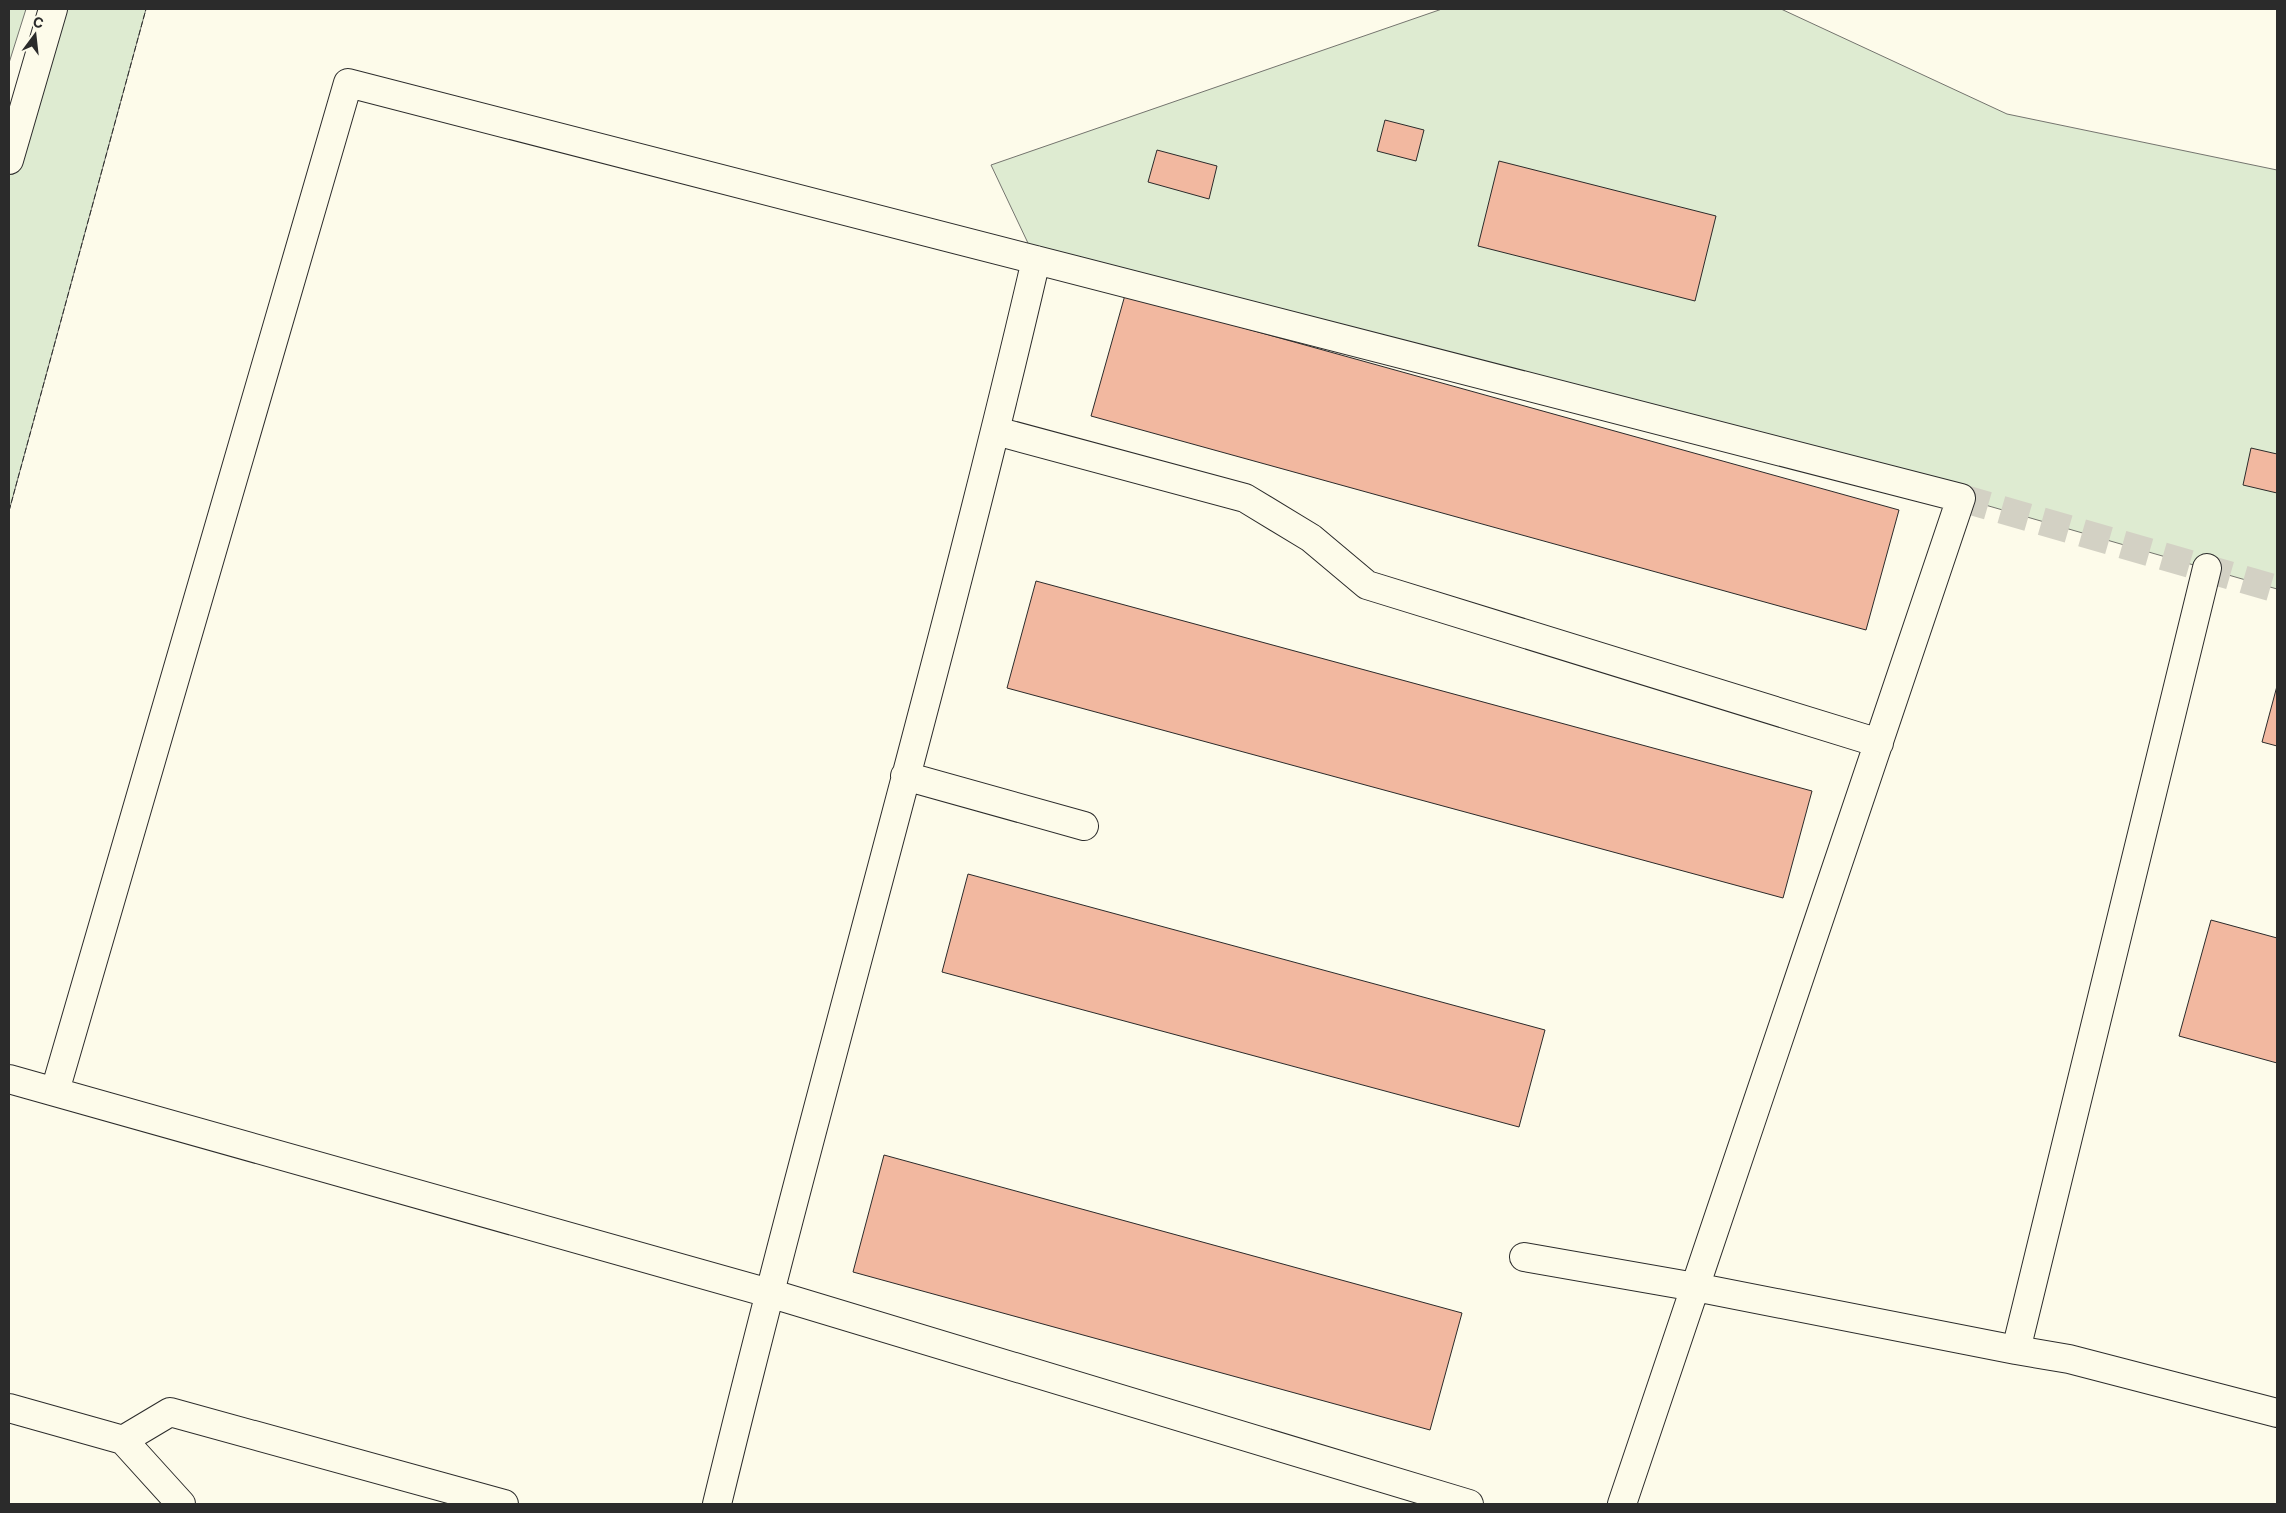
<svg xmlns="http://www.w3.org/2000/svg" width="2286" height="1513" font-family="Inter,sans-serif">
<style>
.green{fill:#deebd1;stroke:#74746e}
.building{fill:#f2b8a0;stroke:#2b2b2b}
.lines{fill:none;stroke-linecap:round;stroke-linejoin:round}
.minor-tunnel{stroke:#d3d1c4;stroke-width:28;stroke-dasharray:28 14;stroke-linecap:butt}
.minor-casing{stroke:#2b2b2b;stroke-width:30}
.minor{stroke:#fdfbea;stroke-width:28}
.fence{stroke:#2b2b2b;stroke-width:1;stroke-dasharray:6 2.5;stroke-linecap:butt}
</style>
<rect width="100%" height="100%" fill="#fdfbea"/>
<path class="green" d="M9,9H26L9,63Z
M53,9H146L9,511V160Z
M1442,9H1781L2007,114L2277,170V589L1961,498L1036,260L991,165Z"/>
<path class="building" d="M1385,120L1424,130L1416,161L1377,151Z
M1157,150L1217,166L1209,199L1148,182Z
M1499,161L1716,216L1695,301L1478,246Z
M1125,295L1899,510L1866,630L1091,416Z
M2251,448L2277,454V493L2243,485Z
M1036,581L1812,791L1783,898L1007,688Z
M2277,686V746L2262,742Z
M968,874L1545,1030L1519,1127L942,972Z
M2211,920L2277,938V1063L2179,1036Z
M884,1155L1462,1313L1430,1430L853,1272Z"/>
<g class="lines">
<path class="minor-tunnel" d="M1961,498L2277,589"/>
<g class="minor-casing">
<path id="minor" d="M9,160L53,9
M996,431L1245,498L1311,538L1367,585L1879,743
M905,776L1084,826
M9,1079L769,1293L1469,1504
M55,1091L348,83L1961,498L1622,1504
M1524,1257L1695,1287L2016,1350L2069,1359L2277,1413
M2016,1350L2207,568
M9,1408L123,1440L170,1412L504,1504
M123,1440L181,1504
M717,1504C818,1088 939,677 1036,260"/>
</g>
<use href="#minor" class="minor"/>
<path class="fence" d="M9,511L146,9"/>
</g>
<rect width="2286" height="1513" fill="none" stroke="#2b2b2b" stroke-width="20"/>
<g transform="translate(35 35) rotate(15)" stroke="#fdfbea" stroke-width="4" paint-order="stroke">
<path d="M0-4L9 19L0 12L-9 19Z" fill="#2b2b2b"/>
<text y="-8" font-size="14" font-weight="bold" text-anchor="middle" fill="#2b2b2b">С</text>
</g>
</svg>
